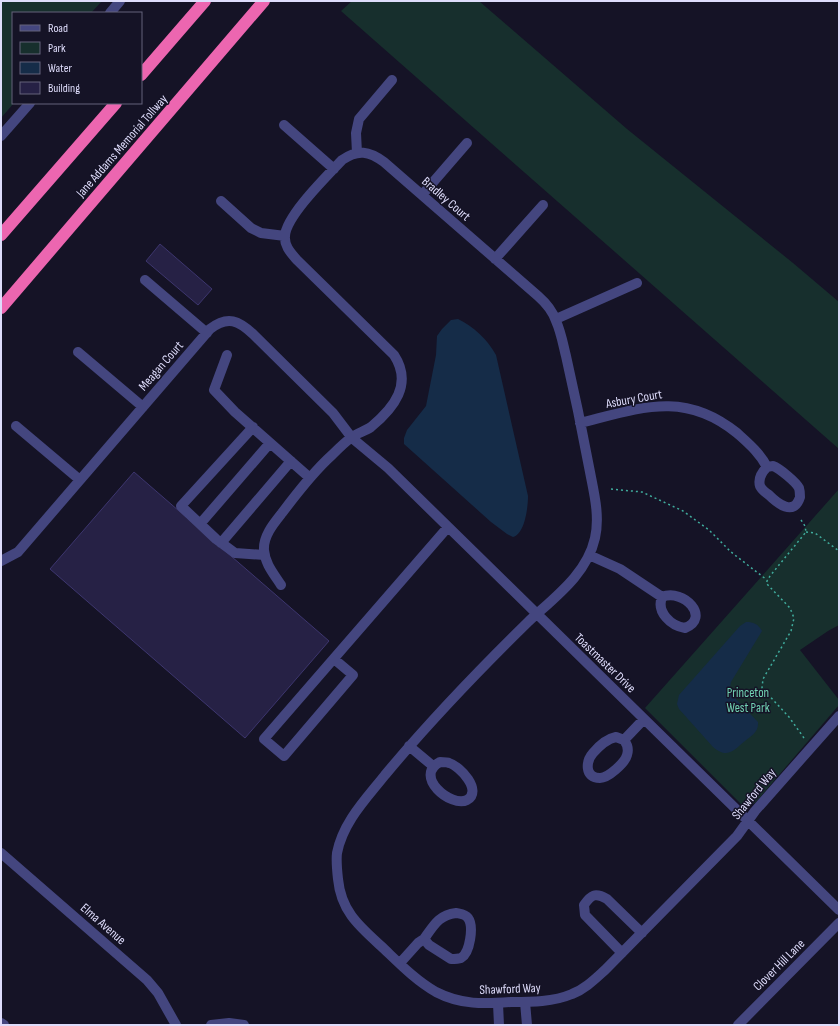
<svg xmlns="http://www.w3.org/2000/svg" width="840" height="1026" font-family="'Sofia Sans Condensed',sans-serif">
<style>
.green{fill:#172f2d}
.water{fill:#152c48}
.building{fill:#262145;stroke:#3d366e}
.lines{fill:none;stroke-linecap:round;stroke-linejoin:round}
.path{stroke:#40ac9d;stroke-width:1.5;stroke-dasharray:2 3;stroke-linecap:butt}
.minor{stroke:#44467f;stroke-width:10}
.highway{stroke:#ec66b0;stroke-width:12}
.labels{text-anchor:middle;dominant-baseline:central;stroke-width:3;stroke-linejoin:round;paint-order:stroke}
.street-label{font-size:13px;fill:#dedcfb;stroke:#151326}
.park-label{font-size:13px;fill:#71d2b3;stroke:#151326}
</style>
<rect width="100%" height="100%" fill="#151326"/>
<path class="green" d="M1,1H102L91,13H13V103H14L1,118Z
M352,1H479L627,129L793,263L839,302V449L341,11Z
M839,489V625L828,631L800,650L839,700V705L755,803L744,807L645,708Z"/>
<path class="water" d="M458,319C473,326 488,340 496,355L528,496C528,507 525,534 513,537L507,534L491,522L404,444V438L407,430L426,406L436,355L437,336L442,329L451,320Z
M746,622C754,622 758,624 762,631L731,682L729,692L758,722C759,732 751,736 745,741C733,751 727,759 713,747L679,709L677,704L679,695L740,626Z"/>
<path class="building" d="M160,244L212,289L198,305L146,261Z
M134,472L329,641L245,738L50,569Z"/>
<g class="lines">
<path class="path" d="M611,489L642,492L683,511L709,530L731,552L767,580
M801,520L805,526L806,532L770,576L766,583L790,608L794,618L791,631L763,679L762,688L789,717L804,738
M806,532L815,533L839,551"/>
<path class="minor" d="M110,13L120,1
M284,125L334,169
M1,136L30,103
M357,153L356,133L359,119L392,80
M422,195L467,143
M221,201L251,228L261,233L285,236
M495,259L543,205
M145,280L207,333
M556,319L637,283
M78,352L143,407
M227,355L214,390L235,412L310,478
M580,423C640,408 684,390 737,433C748,443 760,453 767,467C769,467 771,466 773,466C779,468 796,482 799,488C800,491 800,494 800,497C794,517 777,503 769,495C766,493 762,490 760,486C758,479 762,472 767,467
M16,426L80,480
M253,427L181,506L216,539L235,553L265,555
M200,524L270,443
M221,543L291,461
M589,555L620,569L662,597C684,588 711,618 685,628C671,626 656,612 662,597
M1,561L18,552L210,329C228,315 239,321 253,334L333,413L352,438L388,468L839,910
M281,585C274,574 265,564 264,550C263,536 274,523 282,513C297,493 313,472 332,455C338,449 345,442 352,437C358,433 365,431 371,427C394,408 413,384 394,355L297,260C291,253 284,246 285,236C286,216 327,176 342,160C358,149 369,151 384,162L538,296C546,303 553,312 556,321C561,332 563,344 566,356C570,374 574,393 578,411C582,431 586,452 590,472C594,493 600,516 595,538C587,574 555,597 529,621C479,670 430,721 385,775C366,799 343,822 337,853C336,861 337,870 338,879C341,911 359,926 381,946C398,962 415,980 436,992C461,1005 484,1004 511,1002C532,1002 553,1002 572,994C585,989 595,979 605,970L737,836L755,811L839,716
M334,659L353,675L284,756L264,739L448,527
M616,737L624,740C627,744 629,749 627,755C625,763 608,778 600,778C584,778 586,761 593,753C599,746 606,739 616,737Z
M624,740L644,719
M409,746L433,766
M440,762C443,762 447,762 449,763C460,766 483,791 467,800C451,808 413,776 440,762Z
M1,853L147,980L158,993L176,1025
M456,913C461,914 465,914 468,918C474,926 470,953 461,958C458,959 454,959 451,959L429,945L424,939C434,925 439,915 456,913Z
M622,953L585,915L584,905C591,895 595,892 607,899L642,933
M400,963L418,943L424,939
M525,1002L527,1025
M498,1004L499,1025
M1,1023L4,1025
M211,1025L229,1023L244,1025
M738,1025L839,923"/>
<path class="highway" d="M141,75L205,1
M1,235L116,103
M1,308L264,1"/>
</g>
<g class="labels">
<g class="street-label">
<text transform="translate(122 146) rotate(-49)">Jane Addams Memorial Tollway</text>
<text transform="translate(446 199) rotate(41)">Bradley Court</text>
<text transform="translate(161 366) rotate(-49)">Meagan Court</text>
<text transform="translate(634 399) rotate(-10)">Asbury Court</text>
<text transform="translate(605 663) rotate(44)">Toastmaster Drive</text>
<text transform="translate(754 794) rotate(-51)">Shawford Way</text>
<text transform="translate(103 924) rotate(41)">Elma Avenue</text>
<text transform="translate(779 965) rotate(-45)">Clover Hill Lane</text>
<text transform="translate(510 989) rotate(-2)">Shawford Way</text>
</g>
<g class="park-label">
<text x="748" y="693">Princeton<tspan x="748" dy="15">West Park</tspan></text>
</g>
</g>
<rect width="840" height="1026" fill="none" stroke="#dedcfb" stroke-width="4"/>
<rect x="12" y="12" width="130" height="92" fill="#151326" stroke="#65637b"/>
<rect x="20" y="25" width="20" height="6" fill="#44467f" stroke="#65637b"/>
<text x="48" y="32" font-size="12" fill="#dedcfb">Road</text>
<rect x="20" y="42" width="20" height="12" fill="#172f2d" stroke="#65637b"/>
<text x="48" y="52" font-size="12" fill="#dedcfb">Park</text>
<rect x="20" y="62" width="20" height="12" fill="#152c48" stroke="#65637b"/>
<text x="48" y="72" font-size="12" fill="#dedcfb">Water</text>
<rect x="20" y="82" width="20" height="12" fill="#262145" stroke="#65637b"/>
<text x="48" y="92" font-size="12" fill="#dedcfb">Building</text>
</svg>
